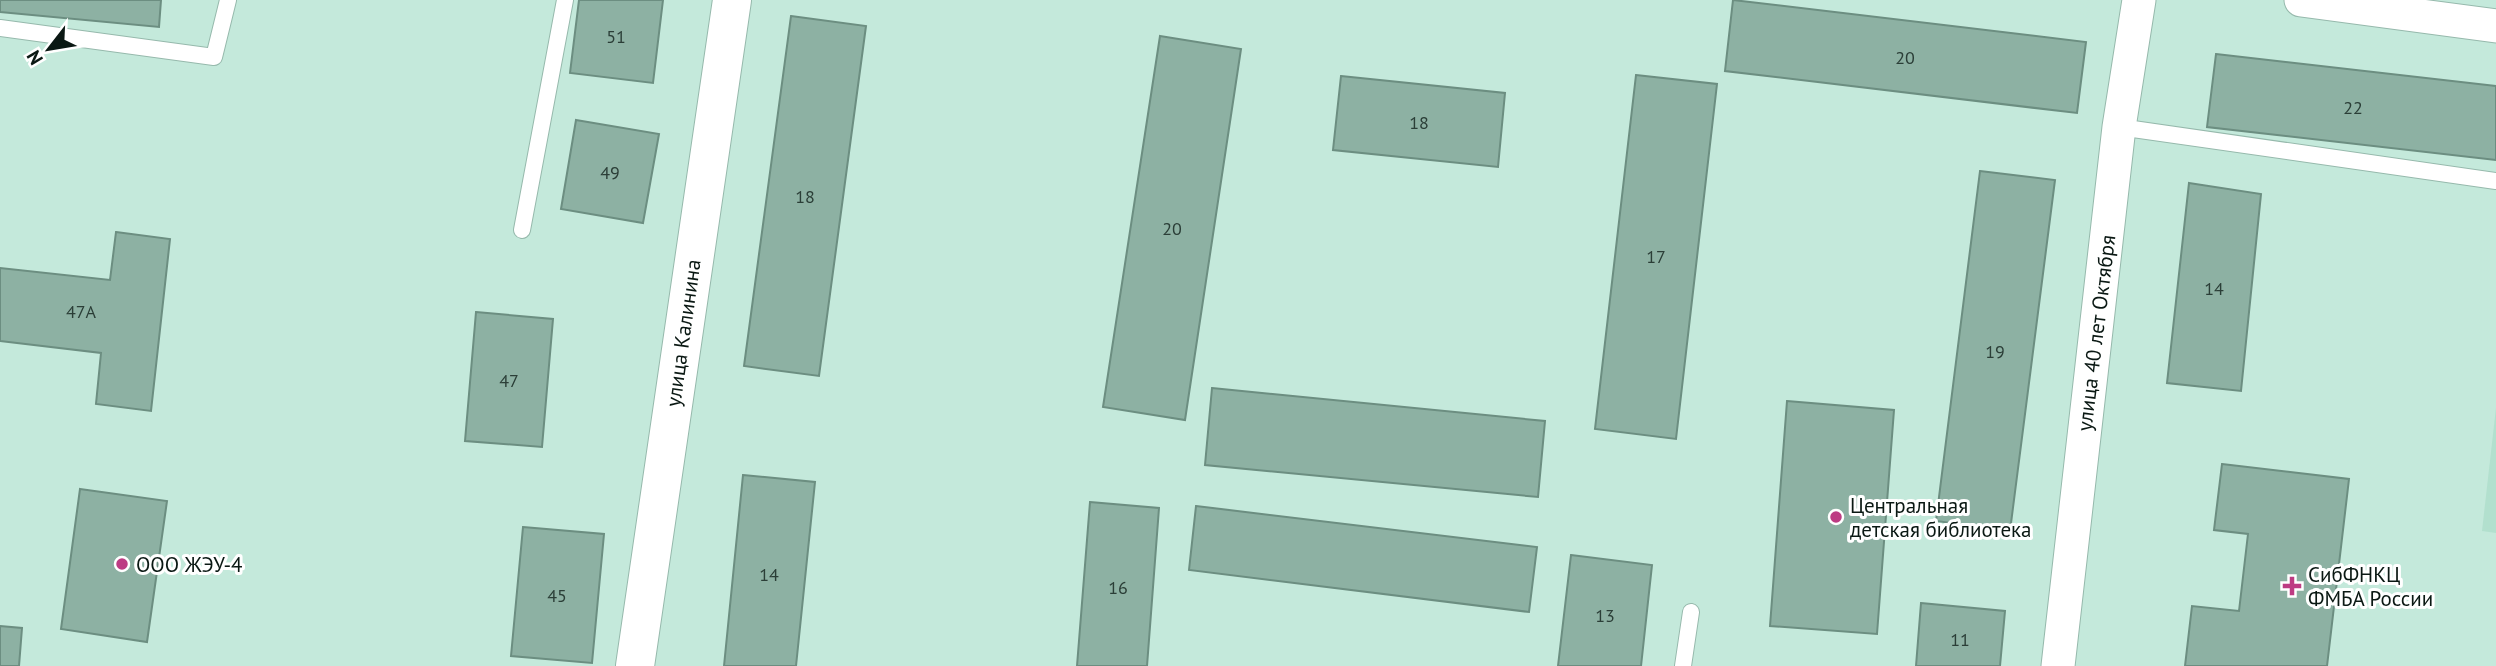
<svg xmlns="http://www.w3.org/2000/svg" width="2496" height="666" font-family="'PT Sans',sans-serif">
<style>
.built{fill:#b2e0ce}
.building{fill:#8db1a3;stroke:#6c8e81;stroke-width:2}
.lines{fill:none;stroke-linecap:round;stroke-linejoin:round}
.service-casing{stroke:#96b9ac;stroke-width:18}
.minor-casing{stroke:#96b9ac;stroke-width:35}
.secondary-casing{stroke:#96b9ac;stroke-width:40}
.service{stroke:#fff;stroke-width:16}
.minor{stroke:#fff;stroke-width:33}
.secondary{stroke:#fff;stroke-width:38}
.poi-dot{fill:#bd3b83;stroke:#fff;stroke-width:2.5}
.labels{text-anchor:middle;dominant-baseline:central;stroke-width:6;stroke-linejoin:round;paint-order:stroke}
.number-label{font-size:18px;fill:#2b3e37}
.street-label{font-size:21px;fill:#0a1813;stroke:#fff}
.poi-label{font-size:21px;fill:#0a1813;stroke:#fff;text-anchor:start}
</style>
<rect width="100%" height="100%" fill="#c4e9db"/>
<path class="built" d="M2496,408V533L2482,531Z"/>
<path class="building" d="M0,0H161L159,27L0,12Z
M579,0H663L653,83L570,73Z
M1733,0L2086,42L2077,113L1725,71Z
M791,16L866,26L819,376L744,366Z
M1160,36L1241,49L1185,420L1103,407Z
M2216,54L2496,86V160L2207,127Z
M1636,75L1717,84L1676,439L1595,429Z
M1341,76L1505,93L1498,167L1333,150Z
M576,120L659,134L643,223L561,209Z
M1980,171L2055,180L2010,531L1936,521Z
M2189,183L2261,194L2241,391L2167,383Z
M116,232L170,239L151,411L96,404L101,353L0,341V268L110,280Z
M476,312L553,319L542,447L465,441Z
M1212,388L1545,421L1538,497L1205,465Z
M1787,401L1894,410L1877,634L1770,626Z
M2222,464L2349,479L2327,666H2185L2192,606L2239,611L2248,534L2214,530Z
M743,475L815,482L796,666H724Z
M80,489L167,501L147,642L61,629Z
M1090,502L1159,508L1147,666H1077Z
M1196,506L1537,547L1529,612L1189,570Z
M523,527L604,534L592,663L511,656Z
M1571,555L1652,565L1641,666H1558Z
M1921,603L2005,611L2000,666H1916Z
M0,626L22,628L19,666H0Z"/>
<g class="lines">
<g class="service-casing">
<path id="service" d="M0,28L214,57L228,0
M2119,127L2496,181
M522,230L565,0
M1683,666L1691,612"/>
</g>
<g class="minor-casing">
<path id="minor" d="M2301,0L2496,26
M2058,666L2119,127L2139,0"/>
</g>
<g class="secondary-casing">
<path id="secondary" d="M635,666L732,0"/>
</g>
<use href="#service" class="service"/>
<use href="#minor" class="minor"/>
<use href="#secondary" class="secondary"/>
</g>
<g class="poi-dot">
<circle cx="1836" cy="517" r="7"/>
<circle cx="122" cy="564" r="7"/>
<path d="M2288.5 575.5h7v7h7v7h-7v7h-7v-7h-7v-7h7z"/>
</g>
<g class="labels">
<g class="number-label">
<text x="616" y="36">51</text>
<text x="1905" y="57">20</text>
<text x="2353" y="107">22</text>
<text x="1419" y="122">18</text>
<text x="610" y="172">49</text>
<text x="805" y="196">18</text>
<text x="1172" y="228">20</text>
<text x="1656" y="256">17</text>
<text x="2214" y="288">14</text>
<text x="81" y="311">47А</text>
<text x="1995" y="351">19</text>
<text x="509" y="380">47</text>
<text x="769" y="574">14</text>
<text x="1118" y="587">16</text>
<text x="557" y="595">45</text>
<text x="1605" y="615">13</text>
<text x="1960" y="639">11</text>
</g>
<g class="street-label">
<text transform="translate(683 333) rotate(-82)">улица Калинина</text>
<text transform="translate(2096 333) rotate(-83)">улица 40 лет Октября</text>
</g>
<g class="poi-label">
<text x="1850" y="505">Центральная<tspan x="1850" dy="24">детская библиотека</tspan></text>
<text x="136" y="564">ООО ЖЭУ-4</text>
<text x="2308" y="574">СибФНКЦ<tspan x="2308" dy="24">ФМБА России</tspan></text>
</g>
</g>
<g transform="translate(49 49) rotate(239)" stroke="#ffffff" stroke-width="5" paint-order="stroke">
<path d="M0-5L12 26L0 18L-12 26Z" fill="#0a1813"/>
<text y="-10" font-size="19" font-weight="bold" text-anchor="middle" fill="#0a1813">N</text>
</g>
</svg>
